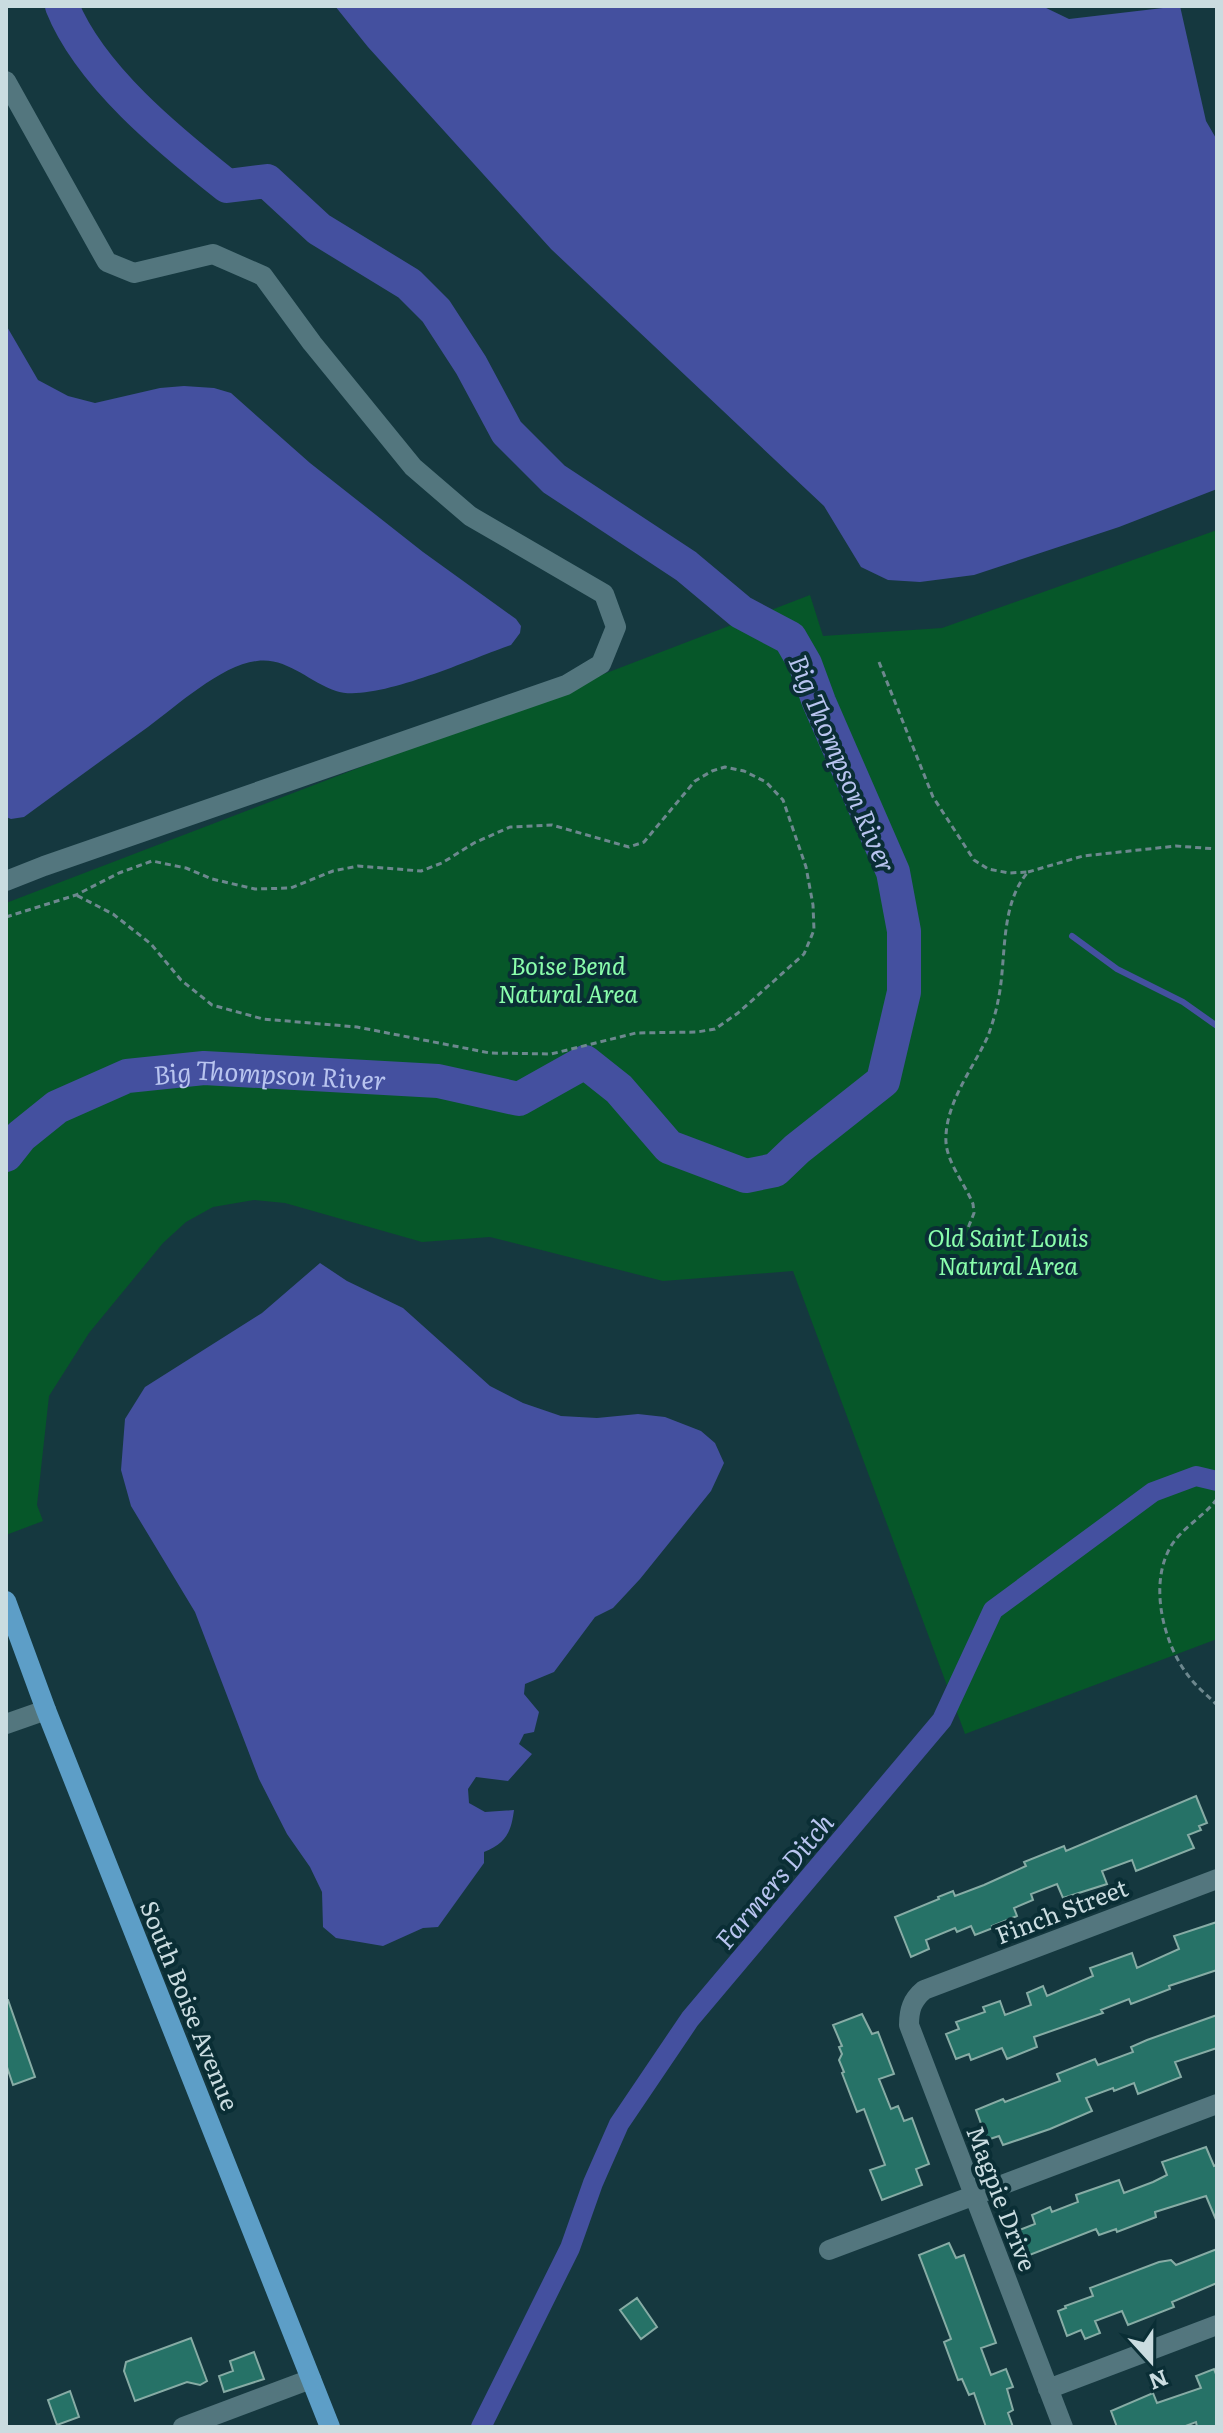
<svg xmlns="http://www.w3.org/2000/svg" width="1223" height="2433" font-family="Literata,serif">
<style>
.green{fill:#065729}
.water{fill:#44509f}
.lines{fill:none;stroke-linecap:round;stroke-linejoin:round}
.stream{stroke:#44509f;stroke-width:6}
.canal{stroke:#44509f;stroke-width:20}
.river{stroke:#44509f;stroke-width:34}
.building{fill:#267267;stroke:#87aca5;stroke-width:2}
.path{stroke:#6d888e;stroke-width:3;stroke-dasharray:6 4;stroke-linecap:butt}
.minor{stroke:#53767e;stroke-width:20}
.major{stroke:#5d9ec7;stroke-width:20}
.labels{text-anchor:middle;dominant-baseline:central;stroke-width:8;stroke-linejoin:round;paint-order:stroke}
.park-label{font-size:24px;font-style:italic;fill:#8afeac;stroke:#0a2e35}
.street-label{font-size:24px;fill:#cadce0;stroke:#0a2e35}
.water-label{font-size:26px;font-style:italic;fill:#b8c4ef;stroke:#0a2e35}
</style>
<rect width="100%" height="100%" fill="#15383f"/>
<path class="green" d="M1217,530V1639L965,1734L793,1271L663,1281L490,1237L422,1242L285,1203L254,1200L213,1207L186,1222L163,1243L89,1333L49,1396L37,1505L43,1521L6,1535V903L810,595L823,636L942,628Z"/>
<path class="water" d="M335,6H1042L1069,19L1180,6L1206,121L1217,140V489L1119,527L974,575L920,582L888,580L861,567L824,506L551,249L368,47Z
M6,325L38,380L68,396L95,403L160,388L184,386L214,388L231,393L310,463L423,552L516,619L521,626L520,633L511,645C473,658 373,704 336,691C309,682 287,657 257,661C221,665 177,706 148,727C106,757 65,787 24,817L11,819L6,817Z
M320,1263L347,1281L403,1308L490,1386L523,1403L561,1416L597,1418L638,1414L665,1417L701,1431L715,1443L724,1463L711,1491L640,1579L613,1608L595,1617L554,1672L525,1684L524,1694L539,1712L534,1732L524,1734L519,1744L532,1754L508,1781L476,1777L468,1789L469,1803L485,1812L514,1810C511,1833 506,1843 484,1852V1863L438,1927L423,1928L383,1946L336,1938L323,1927L322,1892L310,1867L287,1834L259,1779L195,1612L131,1506L121,1470L125,1419L145,1387L262,1313Z"/>
<g class="lines">
<path class="stream" d="M1072,936L1117,969L1183,1002L1217,1026"/>
<path class="canal" d="M481,2427L570,2248L593,2183L619,2124L690,2019L942,1720L993,1610L1153,1492L1196,1476L1217,1481"/>
<path class="river" id="s1" d="M6,1155L21,1136L57,1107L127,1076L204,1068L438,1081L519,1099L585,1062L619,1089L669,1147L746,1176L775,1170L797,1149L883,1081L904,992V931L893,872L819,702L805,664L790,638L741,612L686,566L554,479L507,432L471,365L436,311L409,284L319,229L267,181L227,186C169,140 90,76 62,6"/>
</g>
<path class="building" d="M1196,1796L1207,1823L1199,1826L1201,1830L1188,1835L1194,1848L1136,1871L1132,1860L1102,1871L1107,1884L1063,1898L1057,1884L1031,1894L1033,1900L1014,1908L1017,1916L992,1926L993,1928L975,1935L971,1926L957,1932L955,1928L926,1940L929,1949L911,1957L895,1917L939,1899L938,1897L953,1891L955,1896L984,1885L1026,1866L1024,1862L1064,1846L1066,1851Z
M1217,1922V1970L1169,1986L1170,1989L1131,2004L1129,1999L1101,2010L1103,2013L1034,2037L1037,2047L1007,2059L1002,2048L971,2060L969,2054L956,2059L946,2034L959,2029L956,2022L985,2012L983,2007L1000,2001L1005,2015L1031,2005L1027,1993L1043,1986L1047,1996L1093,1976L1090,1968L1132,1953L1137,1968L1179,1949L1174,1936Z
M6,2000H8L35,2077L13,2085L6,2064Z
M862,2014L872,2034L878,2032L894,2074L879,2079L891,2109L898,2106L904,2121L912,2118L929,2164L916,2169L922,2185L882,2200L870,2170L885,2165L864,2109L857,2112L842,2073L844,2072L839,2060L842,2054L839,2047L842,2046L833,2025Z
M1217,2015V2048L1175,2062L1181,2077L1138,2094L1134,2083L1114,2091L1113,2088L1086,2098L1092,2111L1050,2129L1003,2145L999,2136L987,2140L976,2110L1003,2099L1005,2102L1060,2081L1057,2074L1095,2059L1098,2065L1133,2052L1131,2047L1147,2040Z
M1206,2147L1214,2166L1217,2165V2222L1206,2196L1155,2212L1156,2217L1117,2232L1116,2229L1099,2235L1096,2229L1027,2256L1017,2231L1035,2224L1032,2215L1050,2207L1052,2212L1078,2202L1076,2195L1119,2180L1124,2193L1153,2182L1167,2175L1162,2162Z
M949,2243L956,2258L964,2255L996,2343L981,2348L991,2375L1006,2369L1013,2387L1007,2389L1013,2410L1008,2413L1013,2427H986L974,2393L969,2395L962,2379L958,2380L944,2342L951,2339L919,2255Z
M1217,2249V2283L1172,2302L1174,2307L1128,2325L1122,2311L1095,2321L1100,2333L1085,2339L1081,2330L1067,2336L1058,2311L1066,2308L1065,2306L1093,2296L1090,2288L1159,2262L1171,2260L1176,2265Z
M637,2298L657,2327L641,2339L620,2310Z
M191,2338L207,2381L200,2385L187,2382L135,2401L124,2371L126,2362Z
M254,2352L264,2379L224,2392L219,2376L233,2371L230,2361Z
M1214,2369L1217,2377V2427H1197L1196,2422L1183,2427H1117L1111,2411L1153,2393L1157,2403L1201,2388L1196,2376Z
M70,2391L79,2417L57,2425L48,2400Z"/>
<g class="lines">
<path class="path" d="M879,662L933,797L974,860L988,869L1009,873L1028,872C999,905 1007,960 998,1001C996,1012 992,1025 988,1036C973,1069 944,1104 946,1143C948,1164 965,1184 973,1204L974,1213L968,1228
M1028,872L1083,856L1176,846L1217,849
M6,917L76,895L119,873L152,861L186,868L212,879L255,889L291,888L333,871L358,866L421,871L442,863L474,843L510,827L552,825L629,847L644,842L695,781L712,771L725,767L744,771L766,782L783,800L806,867L813,905L814,930L804,954L738,1013L715,1029L697,1032L636,1033L551,1054L490,1053L357,1027L263,1019L212,1005L181,980L151,944L113,914L76,895
M1217,1499C1204,1516 1185,1526 1173,1543C1147,1581 1163,1645 1190,1678C1198,1688 1208,1696 1217,1705"/>
<path class="minor" d="M6,81L107,262L134,273L213,254L263,276L312,343L413,467L470,516L604,594L616,627L601,664L566,685L44,866L6,881
M6,1724L46,1710
M829,2250L1217,2104
M1048,2389L1217,2325
M183,2427L311,2379
M1063,2427L909,2025C909,2010 912,2000 924,1990L1217,1879"/>
<path class="major" d="M6,1601L46,1710L330,2427"/>
</g>
<g class="labels">
<g class="park-label">
<text x="568" y="964">Boise Bend<tspan x="568" dy="28">Natural Area</tspan></text>
<text x="1008" y="1236">Old Saint Louis<tspan x="1008" dy="28">Natural Area</tspan></text>
</g>
<g class="street-label">
<text transform="translate(1061 1910) rotate(-21)">Finch Street</text>
<text transform="translate(191 2005) rotate(68)">South Boise Avenue</text>
<text transform="translate(1003 2198) rotate(69)">Magpie Drive</text>
</g>
<g class="water-label">
<text transform="translate(844 763) rotate(67)">Big Thompson River</text>
<text stroke="none"><textPath href="#s1" startOffset="290">Big Thompson River</textPath></text>
<text transform="translate(773 1880) rotate(-50)">Farmers Ditch</text>
</g>
</g>
<rect width="1223" height="2433" fill="none" stroke="#cadce0" stroke-width="16"/>
<g transform="translate(1151 2361) rotate(159)" stroke="#0a2e35" stroke-width="6" paint-order="stroke">
<path d="M0-6L14 30L0 20L-14 30Z" fill="#cadce0"/>
<text y="-12" font-size="22" font-weight="bold" text-anchor="middle" fill="#cadce0">N</text>
</g>
</svg>
